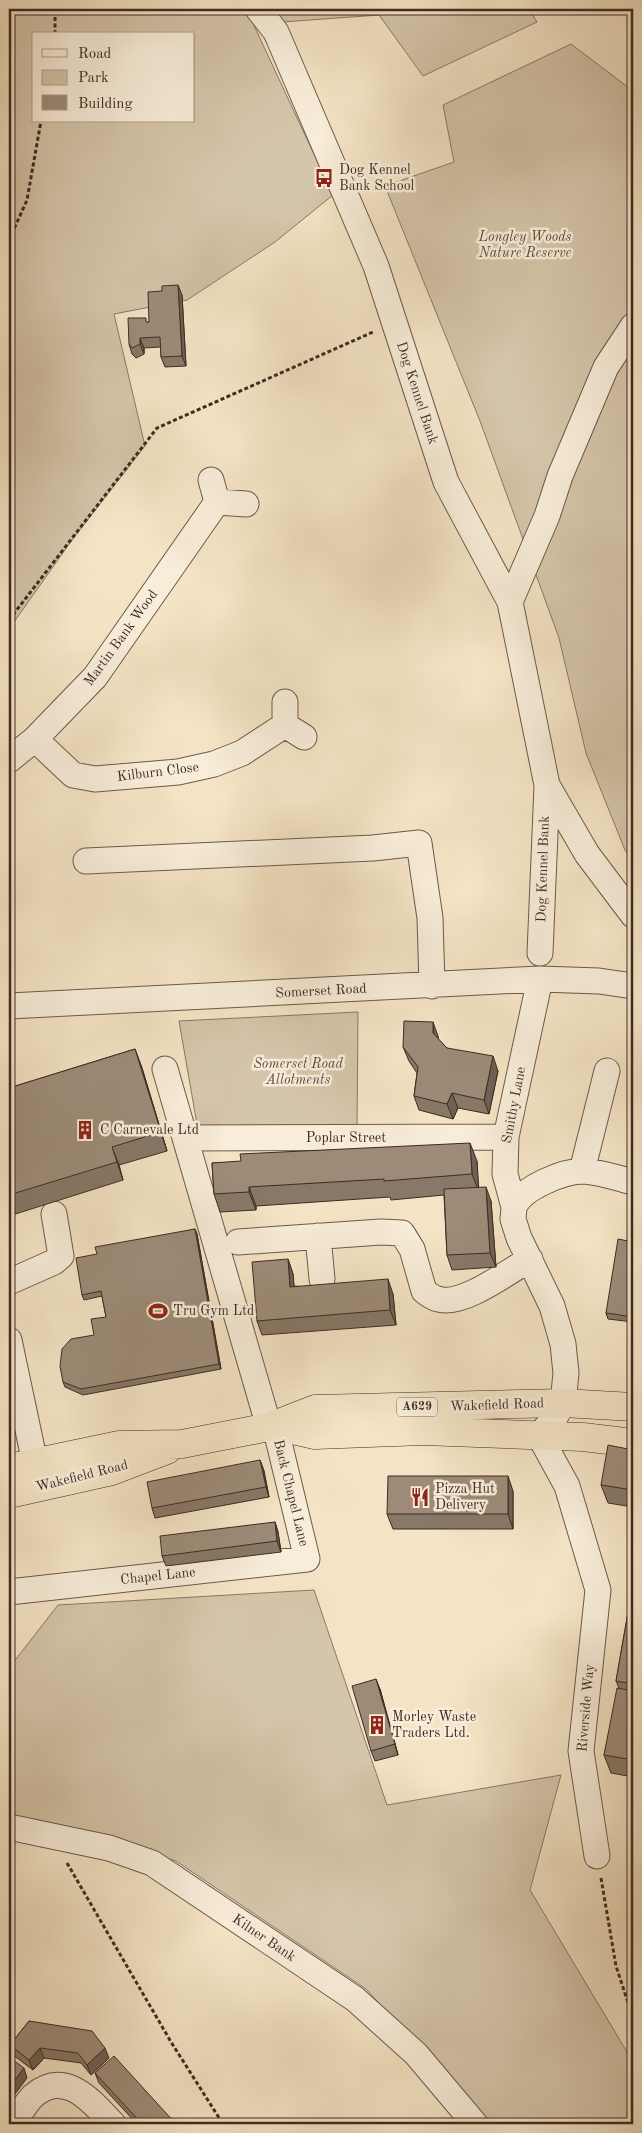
<svg xmlns="http://www.w3.org/2000/svg" width="642" height="2133" font-family="'Old Standard TT',serif">
<style>
.green{fill:#d5c5aa;stroke:#8a7867;fill-rule:evenodd}
.lines{fill:none;stroke-linecap:round;stroke-linejoin:round}
.minor-casing{stroke:#6c594c;stroke-width:27}
.highway-casing{stroke:#3e2b24;stroke-width:29}
.path{stroke:#3e2b24;stroke-width:3;stroke-dasharray:4 2.5;stroke-linecap:butt}
.minor{stroke:#f8edd9;stroke-width:25}
.highway{stroke:#f4e4c5;stroke-width:28}
.wall{fill:#877867;stroke:#3e2b24}
.shaded-wall{fill:#6e6154;stroke:#3e2b24}
.building{fill:#9d8b78;stroke:#3e2b24}
.labels{text-anchor:middle;dominant-baseline:central;stroke-width:5;stroke-linejoin:round;paint-order:stroke}
.shield{fill:#f8edd9;stroke:#76655a;stroke-width:1}
.shield-label{font-size:12px;font-weight:bold;fill:#3e2b24}
.poi-label{font-size:14px;fill:#3e2b24;stroke:#f8edd9;text-anchor:start}
.park-label{font-size:14px;font-style:italic;fill:#5c4a3f;stroke:#f8edd9}
.street-label{font-size:14px;fill:#3e2b24;stroke:#f8edd9}
</style>
<rect width="100%" height="100%" fill="#f4e4c5"/>
<filter id="stains"><feTurbulence type="fractalNoise" baseFrequency=".004" numOctaves="4"/><feColorMatrix values="0 0 0 0 .2 0 0 0 0 .09 0 0 0 0 .02 0 0 0 .5 -.17"/></filter>
<radialGradient id="worn" r=".72"><stop offset=".6" stop-color="#630" stop-opacity="0"/><stop offset="1" stop-color="#630" stop-opacity=".3"/></radialGradient>
<path class="green" d="M9,9H243L250,17L333,195L275,242L187,300L114,314L145,446L72,540L9,629ZM34,34H194V121H34Z
M273,9H529L537,22L423,76L379,15L282,22Z
M571,44L633,91V861L625,850L586,753L559,638L480,421L385,186L454,162L443,105Z
M358,1012L357,1130H198L179,1021Z
M314,1590L387,1805L561,1775L530,1890L633,2062V2124H490L366,1989L176,1861L86,1835L9,1817V1659H16L58,1605Z"/>
<g class="lines">
<g class="minor-casing">
<path id="minor" d="M258,9L276,32L376,266L446,482L510,602L547,785L587,854L633,915
M211,480L217,502
M510,602L547,516L560,476L606,367L633,326
M285,725V702
M35,739L73,775L95,779L178,772L214,764L242,753L285,725L304,737
M9,760L35,739L95,677L217,502L246,504
M86,861L373,848L419,843L430,918L432,986
M540,953L547,786
M540,979L506,1137L505,1174L514,1207L513,1219L519,1238L552,1306L563,1344L566,1373L563,1403L554,1419L539,1435L567,1486L598,1590L581,1751L597,1856
M9,1006L540,979L599,981L633,986
M165,1069L269,1427
M185,1138L506,1137
M582,1171L607,1071
M514,1207C522,1188 563,1171 584,1171C600,1172 617,1178 633,1182
M318,1236L322,1279
M238,1242L381,1232L402,1233L412,1249L424,1291C428,1294 433,1298 438,1299C462,1307 509,1271 530,1259
M9,1282L54,1262L61,1256L54,1214
M9,1340L35,1463
M9,1592L307,1559L275,1426
M9,1827L109,1848L152,1863L355,1999L416,2054L475,2124
M12,2124C19,2116 25,2104 33,2096C66,2068 92,2102 113,2124"/>
</g>
<g class="highway-casing">
<path id="highway" d="M275,1426L315,1435L423,1431L583,1437L633,1443
M9,1468L119,1445L182,1444L269,1427L315,1409L563,1403L633,1407
M9,1494L112,1471L167,1450"/>
</g>
<path class="path" d="M55,34V9
M9,240L27,200L41,121
M9,620L157,428L373,332
M67,1863L171,2042L223,2124
M601,1878L616,1966L633,2018"/>
<use href="#minor" class="minor"/>
<use href="#highway" class="highway"/>
</g>
<path class="wall" d="M182,295L186,366L165,367L161,357V347L144,348V354L136,358L132,354L129,344L147,322H149Z
M438,1036V1039L447,1048L498,1071L489,1114L458,1108L453,1119L419,1110L414,1096L417,1073L409,1061L403,1047Z
M135,1049L142,1068L167,1151L119,1165L123,1180L9,1216V1088Z
M477,1161L478,1187L491,1201L496,1267L452,1270L447,1255L444,1195L391,1200L390,1197L256,1206V1210L220,1212L214,1194L212,1163Z
M195,1229L197,1234L221,1369L83,1395L65,1387L63,1382L106,1317L102,1296L84,1300L82,1295L97,1254Z
M633,1242V1322L608,1319L606,1313Z
M288,1259L293,1274L294,1286L393,1294L396,1325L262,1335L257,1321Z
M633,1450V1507L608,1503L601,1485Z
M260,1460L264,1471L269,1497L155,1518L152,1508Z
M513,1491V1529H393L387,1514Z
M275,1522L278,1532L281,1552L166,1566L162,1556Z
M633,1584V1777L611,1773L604,1755L619,1688L616,1681Z
M380,1689L398,1755L375,1761L371,1751Z
M29,2021L109,2058L91,2075L81,2063L44,2058L33,2070L13,2055L10,2045Z
M95,2073L176,2124H137L99,2083Z"/>
<path class="shaded-wall" d="M178,285L182,295L186,366L182,356Z
M140,338L144,348V354L140,344Z
M433,1022L438,1036V1048L433,1033Z
M135,1049L142,1068L167,1151L161,1132Z
M493,1056L498,1071L489,1114L484,1100Z
M452,1093L458,1108L453,1119L447,1104Z
M470,1143L477,1161L479,1192L472,1174Z
M112,1147L119,1165L123,1180Z
M249,1187L256,1206V1210L249,1192Z
M486,1187L491,1201L496,1267L490,1253Z
M195,1229L197,1234L221,1369L219,1364Z
M288,1259L293,1274L295,1301L290,1287Z
M388,1279L393,1294L396,1325L390,1310Z
M260,1460L264,1471L269,1497L266,1487Z
M508,1476L513,1491V1529L508,1514Z
M275,1522L278,1532L281,1552L277,1541Z
M376,1679L380,1689L398,1755L395,1744Z
M40,2048L44,2058L33,2070L29,2060Z
M105,2048L109,2058L91,2075L87,2065Z
M24,2068L27,2078L9,2102V2088Z"/>
<path class="building" d="M178,285L182,356L161,357L160,337L140,338V344L132,348L129,344L128,318H146V322H149L148,292L162,291V286Z
M404,1021L433,1022V1033L447,1048L493,1056L484,1100L452,1093L447,1104L414,1096L418,1067L403,1047Z
M135,1049L161,1132L112,1147L117,1162L9,1195V1088Z
M470,1143L472,1174L384,1181V1179L249,1187V1192L214,1194L212,1163L241,1161L240,1154Z
M486,1187L490,1253L447,1255L444,1189Z
M195,1229L219,1364L81,1389L63,1382L60,1366L62,1349L71,1339L94,1335L91,1319L106,1317L101,1291L82,1295L76,1258L97,1254L95,1247Z
M618,1239L633,1242V1317L606,1313Z
M288,1259L290,1287L388,1279L390,1310L257,1321L252,1262Z
M608,1445L633,1450V1490L601,1485Z
M260,1460L266,1487L152,1508L147,1482Z
M388,1476H508V1514H387Z
M275,1522L277,1541L162,1556L160,1536Z
M633,1584V1684L616,1681Z
M376,1679L395,1744L371,1751L352,1686Z
M617,1688L633,1691V1760L604,1755Z
M29,2021L92,2031L105,2048L87,2065L78,2053L40,2048L29,2060L10,2045Z
M114,2056L176,2124H142L95,2073Z
M9,2057L24,2068L9,2088Z"/>
<defs>
<g id="bus-bare" transform="scale(1.5)"><path d="M-5-6H5V4H4V6H2V4H-2V6H-4V4H-5ZM-3.5-4V0h7V-4ZM-3.5 1.2v1.5H-2V1.2ZM2 1.2v1.5H3.5V1.2Z" fill="#8f2418" stroke="#f8edd9" stroke-width="2.5" paint-order="stroke"/></g>
<g id="building-bare" transform="scale(1.5)"><path d="M-4-6H4V6H1V3H-1V6H-4ZM-2.5-4.3h1.7v1.8h-1.7ZM.8-4.3h1.7v1.8H.8ZM-2.5-1h1.7V.8h-1.7ZM.8-1h1.7V.8H.8Z" fill="#8f2418" stroke="#f8edd9" stroke-width="2.5" paint-order="stroke"/></g>
<g id="stadium-bare" transform="scale(1.5)"><path d="M0-5a6.5 5 0 1 0 0 10a6.5 5 0 1 0 0-10ZM-3.5-1.8h7v3.6h-7Z" fill="#8f2418" stroke="#f8edd9" stroke-width="2.5" paint-order="stroke"/></g>
<g id="restaurant-bare" transform="scale(1.5)"><path d="M-5-6h1v4h1v-4h1v4h1v-4h1v5L-1.5 .5V6h-2V.5L-5-1ZM5-6V6H3V1.5H1.5Q1.5-4 5-6Z" fill="#8f2418" stroke="#f8edd9" stroke-width="2.5" paint-order="stroke"/></g>
</defs>
<g fill-rule="evenodd">
<use href="#bus-bare" x="324" y="178"/>
<use href="#building-bare" x="85" y="1130"/>
<use href="#stadium-bare" x="158" y="1311"/>
<use href="#restaurant-bare" x="420" y="1497"/>
<use href="#building-bare" x="377" y="1725"/>
</g>
<g class="labels">
<rect class="shield" x="397" y="1397.5" width="40" height="19" rx="4"/>
<g class="shield-label">
<text x="417" y="1407">A629</text>
</g>
<g class="poi-label">
<text x="339" y="170">Dog Kennel<tspan x="339" dy="16">Bank School</tspan></text>
<text x="100" y="1130">C Carnevale Ltd</text>
<text x="173" y="1311">Tru Gym Ltd</text>
<text x="435" y="1489">Pizza Hut<tspan x="435" dy="16">Delivery</tspan></text>
<text x="392" y="1717">Morley Waste<tspan x="392" dy="16">Traders Ltd.</tspan></text>
</g>
<g class="park-label">
<text x="525" y="237">Longley Woods<tspan x="525" dy="16">Nature Reserve</tspan></text>
<text x="298" y="1064">Somerset Road<tspan x="298" dy="16">Allotments</tspan></text>
</g>
<g class="street-label">
<text transform="translate(417 393) rotate(72)">Dog Kennel Bank</text>
<text transform="translate(121 638) rotate(-54)">Martin Bank Wood</text>
<text transform="translate(158 772) rotate(-7)">Kilburn Close</text>
<text transform="translate(543 869) rotate(-88)">Dog Kennel Bank</text>
<text transform="translate(321 991) rotate(-3)">Somerset Road</text>
<text transform="translate(514 1105) rotate(-79)">Smithy Lane</text>
<text x="346" y="1138">Poplar Street</text>
<text transform="translate(497 1405) rotate(-2)">Wakefield Road</text>
<text transform="translate(82 1476) rotate(-14)">Wakefield Road</text>
<text transform="translate(291 1493) rotate(76)">Back Chapel Lane</text>
<text transform="translate(158 1576) rotate(-6)">Chapel Lane</text>
<text transform="translate(586 1708) rotate(-85)">Riverside Way</text>
<text transform="translate(264 1938) rotate(34)">Kilner Bank</text>
</g>
</g>
<rect width="642" height="2133" fill="none" stroke="#f4e4c5" stroke-width="30"/>
<rect x="10" y="10" width="622" height="2113" fill="none" stroke="#3e2b24" stroke-width="2.5"/>
<rect x="15" y="15" width="612" height="2103" fill="none" stroke="#3e2b24"/>
<rect x="32" y="32" width="162" height="90" fill="#f8edd9" stroke="#ae9f91"/>
<rect x="42" y="49" width="25" height="8" fill="#f8edd9" stroke="#ae9f91"/>
<text x="78" y="58" font-size="15" fill="#3e2b24">Road</text>
<rect x="42" y="70" width="25" height="15" fill="#d5c5aa" stroke="#ae9f91"/>
<text x="78" y="82" font-size="15" fill="#3e2b24">Park</text>
<rect x="42" y="95" width="25" height="15" fill="#9d8b78" stroke="#ae9f91"/>
<text x="78" y="108" font-size="15" fill="#3e2b24">Building</text>
<rect width="100%" height="100%" filter="url(#stains)"/>
<rect width="100%" height="100%" fill="url(#worn)"/>
</svg>
